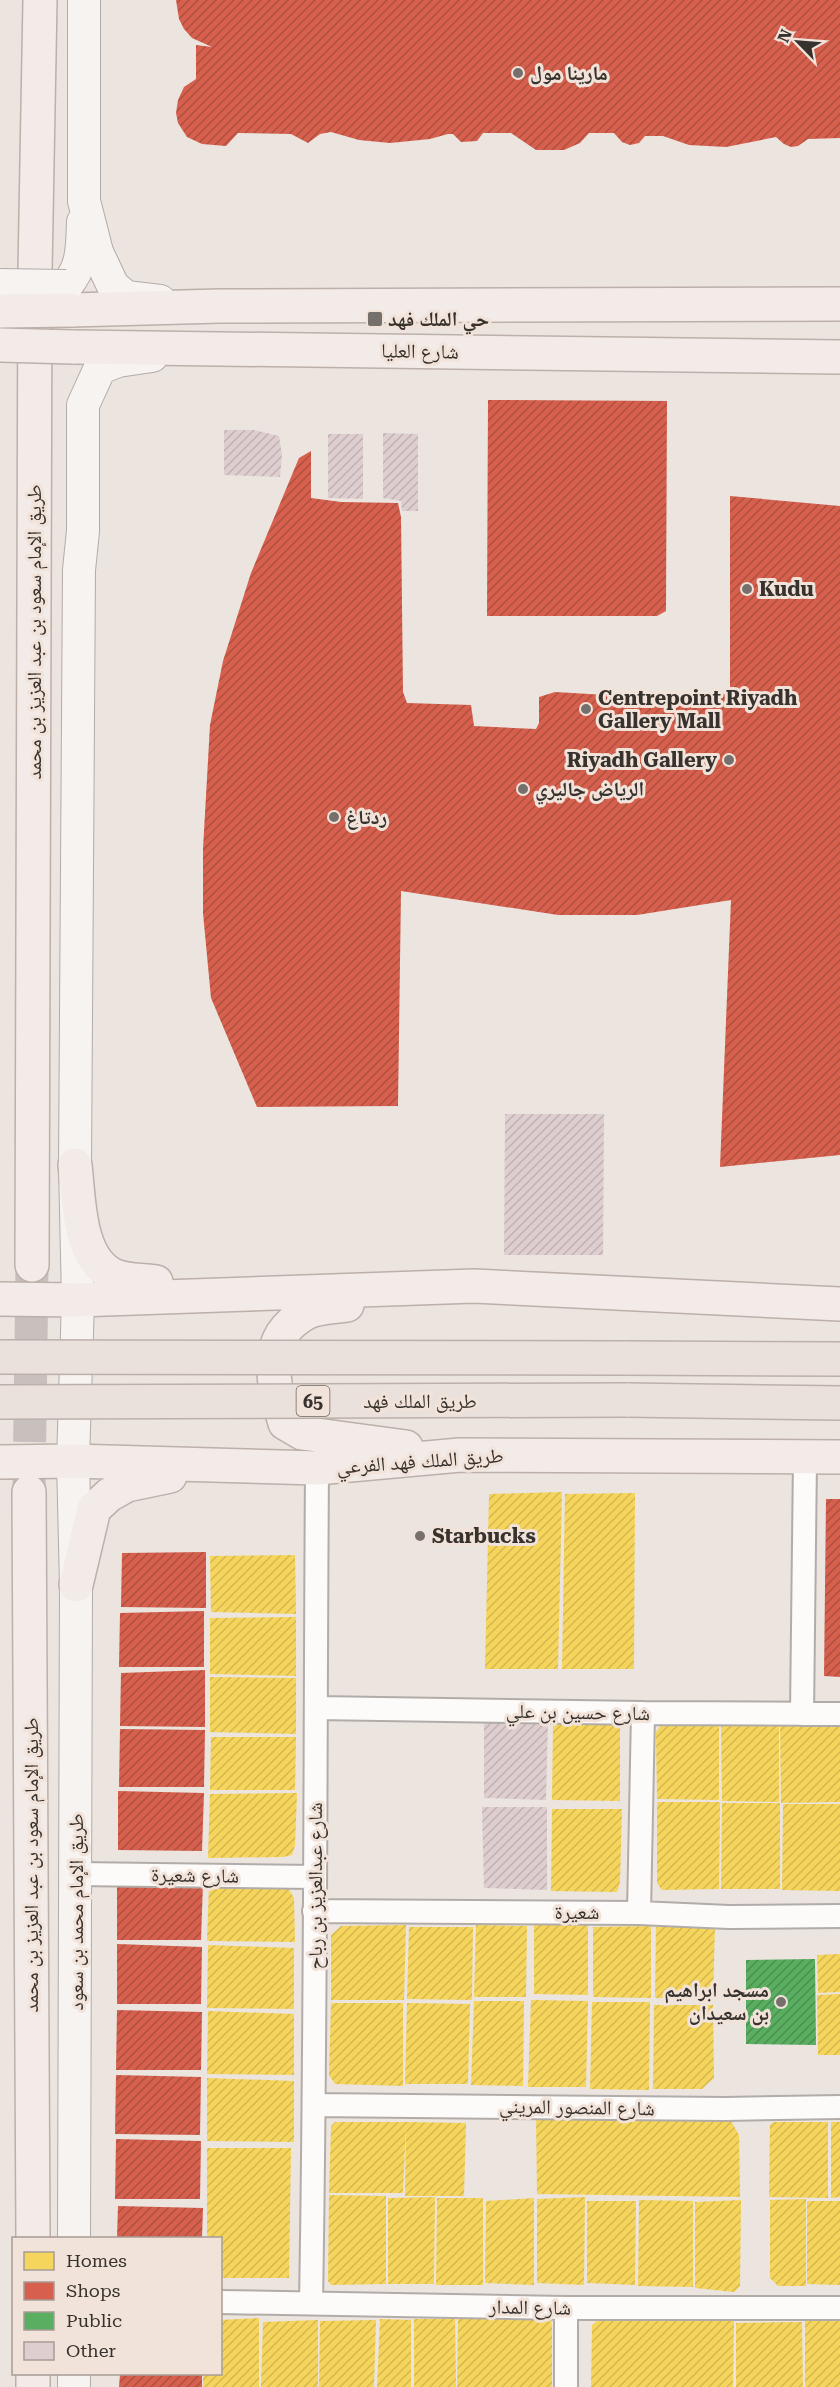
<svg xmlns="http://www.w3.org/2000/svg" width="840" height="2387" font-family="'Roboto Serif','Noto Naskh Arabic',serif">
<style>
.homes{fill:url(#homes-hatch)}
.shops{fill:url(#shops-hatch)}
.public{fill:url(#public-hatch)}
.building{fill:url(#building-hatch)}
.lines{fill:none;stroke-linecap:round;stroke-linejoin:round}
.primary-tunnel{stroke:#c7c0bc;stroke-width:33;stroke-dasharray:33 16;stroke-linecap:butt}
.street-casing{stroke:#b2aca9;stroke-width:26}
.secondary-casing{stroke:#b2aca9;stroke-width:34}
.primary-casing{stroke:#bcb0a9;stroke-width:36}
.highway-casing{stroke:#bcb0a9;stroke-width:36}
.street{stroke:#fcfbfa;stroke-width:22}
.secondary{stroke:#f7f3f1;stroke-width:32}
.primary{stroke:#f2ebe8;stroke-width:33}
.highway{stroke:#eae1dc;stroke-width:33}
.secondary-bridge-casing{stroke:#b2aca9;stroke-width:34;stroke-linecap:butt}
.primary-bridge-casing{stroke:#bcb0a9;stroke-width:36;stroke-linecap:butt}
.highway-bridge-casing{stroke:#bcb0a9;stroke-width:36;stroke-linecap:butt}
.secondary-bridge{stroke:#f7f3f1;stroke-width:32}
.primary-bridge{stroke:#f2ebe8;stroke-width:33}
.highway-bridge{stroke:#eae1dc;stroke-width:33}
.poi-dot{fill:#76706c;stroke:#f1e3d9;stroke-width:2}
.labels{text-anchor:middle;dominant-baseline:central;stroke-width:6;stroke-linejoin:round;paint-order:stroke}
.shield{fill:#f1e3d9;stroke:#6f6761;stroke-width:1.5}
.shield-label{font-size:18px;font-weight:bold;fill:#37322e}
.poi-label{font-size:20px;font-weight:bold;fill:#37322e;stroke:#f1e3d9;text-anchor:start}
.street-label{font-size:20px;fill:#37322e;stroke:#f1e3d9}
</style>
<defs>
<pattern id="homes-hatch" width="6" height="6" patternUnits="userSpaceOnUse" patternTransform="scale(1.5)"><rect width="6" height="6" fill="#f6d55c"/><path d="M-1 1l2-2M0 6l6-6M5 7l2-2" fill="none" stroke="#d4b750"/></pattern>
<pattern id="shops-hatch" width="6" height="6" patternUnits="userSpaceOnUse" patternTransform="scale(1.5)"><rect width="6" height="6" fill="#d6604d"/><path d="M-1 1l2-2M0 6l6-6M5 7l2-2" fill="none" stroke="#ae5040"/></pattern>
<pattern id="public-hatch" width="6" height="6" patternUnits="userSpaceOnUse" patternTransform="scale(1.5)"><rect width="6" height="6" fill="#5aae61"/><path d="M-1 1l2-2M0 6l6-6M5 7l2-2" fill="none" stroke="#4b8e50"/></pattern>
<pattern id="building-hatch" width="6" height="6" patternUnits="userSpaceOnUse" patternTransform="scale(1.5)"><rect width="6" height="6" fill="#dfced0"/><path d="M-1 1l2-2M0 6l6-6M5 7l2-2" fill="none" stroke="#c0b1b3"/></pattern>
</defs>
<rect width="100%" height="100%" fill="#ebe4df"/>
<path class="homes" d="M562,1492L558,1669H485L489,1494Z
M635,1493L634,1669H562L565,1494Z
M295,1555L296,1614L211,1612L210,1556Z
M296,1617V1676L210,1674V1618Z
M210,1677L296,1678V1734L210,1732Z
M664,1721L719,1722V1800L657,1799L656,1732Z
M620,1722V1801L552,1800L553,1723Z
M721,1723L779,1725V1802L722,1801Z
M780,1725L840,1726V1802L781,1803Z
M211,1737H296L295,1790H210Z
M297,1793L295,1845L292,1855L283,1857L208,1858L210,1794Z
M657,1802H720L719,1889L662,1890L657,1883Z
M722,1803H780V1889H721Z
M783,1804H840V1891L782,1890Z
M552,1809H622L620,1882L617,1892L551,1891Z
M209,1884L288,1888L294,1898L295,1942L207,1941Z
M588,1924V1995L534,1994V1925Z
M406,1925L404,2000H331V1935L341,1926Z
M476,1925L527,1926L526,1997H474Z
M651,1926V1998L593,1997V1927Z
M715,1926L713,1999L655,1998L656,1927Z
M409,1927H473L472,2000L407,1999Z
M208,1945L294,1948V2009L207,2008Z
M840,1954V1992L818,1993L817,1955Z
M840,1994V2055H818L817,1995Z
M531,2000L588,2001L586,2087H528Z
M474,2001H524L523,2086L471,2085Z
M592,2002H650L649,2090L590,2089Z
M331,2003H403V2086L335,2084L329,2075Z
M407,2003L470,2004L468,2084H405Z
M654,2005H713L714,2078L702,2089H653Z
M208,2011L294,2014V2075L207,2074Z
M207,2078L294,2081V2142L207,2141Z
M536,2116L731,2121L739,2135L740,2197L537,2194Z
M335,2122H406L403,2193H329L331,2126Z
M406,2122L466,2123L464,2196H405Z
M774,2122H828V2198L769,2197L770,2125Z
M831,2122H840V2197L831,2198Z
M207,2148H291L289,2278H220V2238H207Z
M329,2195L386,2196V2284L331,2285L328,2281Z
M435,2197L434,2284H388V2198Z
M585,2197L584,2285L537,2283V2199Z
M437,2198H483V2285H436Z
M534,2198V2285L485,2283L486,2201Z
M806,2199V2286H778L770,2278V2200Z
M639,2200L693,2201V2287L638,2286Z
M741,2200L740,2286L734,2292L695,2288V2202Z
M587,2201H636L635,2285L587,2283Z
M807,2201H840V2285L807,2284Z
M545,2316L551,2321L552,2326V2387H457L458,2317Z
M259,2318V2387H203V2374H220V2320Z
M380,2319L411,2320V2387H377Z
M414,2319H455L456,2387H414Z
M599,2319L734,2321L733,2387H591L592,2325Z
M318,2320V2387H261L263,2322Z
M376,2320L374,2387H319L320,2321Z
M805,2321H840V2387H805Z
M802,2322L803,2387H736V2323Z"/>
<path class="shops" d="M176,0H840V138L808,139L798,146L791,147L784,144L776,137L726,147L689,145L663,136H645L639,143L630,145L622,142L614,133H589L580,143L564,150H536L511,133H483L477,141L461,142L453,134H448L430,139L390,143L359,140L331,132L320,134L308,143L291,134L238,133L226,146L202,144L187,137L178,123L176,113L178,100L184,87L196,79V45L212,47L192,38L184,29L179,19Z
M488,400L667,401L666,611L657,616H487Z
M311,451V498L341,502L398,503L401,517L403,692L407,703L471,705L474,726L536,729L539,723V697L555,692L623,696L730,694V496L840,506V1155L720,1167L731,900L637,915H558L401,891L398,1106L257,1107L211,998L203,913V849L210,725L223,661L251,573L299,458Z
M826,1499H840V1677L824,1676Z
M206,1552V1608L121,1607L122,1553Z
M204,1611V1667H119L120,1613Z
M205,1670V1727L120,1726L121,1673Z
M120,1729L205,1730L204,1787H119Z
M118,1791L204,1793L202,1851L118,1850Z
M117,1881L203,1883L201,1940H117Z
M117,1944L202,1947L201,2004H117Z
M117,2010L202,2012L201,2070H116Z
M116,2075L201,2077L200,2135L115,2134Z
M116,2139L201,2141L200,2199H115Z
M118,2206L203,2208L202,2238H117Z
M120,2374H202V2387H119Z"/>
<path class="public" d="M815,1959L816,2045L746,2044V1960Z"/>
<path class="building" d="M224,430H254L279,436L282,455L280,477L224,475Z
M383,433L418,434V511H402L401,501L383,498Z
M328,434H363V499L328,498Z
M505,1114H604L603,1255H504Z
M484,1721H548L546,1800L484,1798Z
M482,1807H547V1890L484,1888Z"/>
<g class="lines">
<path class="primary-tunnel" d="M29,1491L32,1265"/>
<g class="street-casing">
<path id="street" d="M317,1708L643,1713L840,1714
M802,1714L805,1458
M76,1874L314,1877
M314,1911L639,1913L729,1917L840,1916
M639,1913L643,1713
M315,2105L725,2109L840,2107
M220,2302L566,2308H840
M311,2303C316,2025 315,1747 317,1468
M566,2308V2387"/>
</g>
<g class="secondary-casing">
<path id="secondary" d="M84,0V201L97,252L113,286L126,297L160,301
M66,286C83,267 82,247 83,222
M74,2238L76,1585L73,1461L78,1300L75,1165L79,570L83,531V405L100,368L118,361L152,356
M74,2374V2387"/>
</g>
<g class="primary-casing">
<path id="primary" d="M71,310L220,306L840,304
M73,347L840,357
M75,1165C79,1199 78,1256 111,1274C123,1281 143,1280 156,1282
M32,1265L35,271L40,0
M0,1299L78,1300L474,1286L840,1304
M347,1305C335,1307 317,1307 306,1313C260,1338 273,1383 285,1423L302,1433L406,1447
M0,1462L73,1461L317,1468L460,1455L840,1457
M29,1492L33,2238
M76,1585L94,1509L109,1495L127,1485L170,1476
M33,2374V2387"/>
</g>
<g class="highway-casing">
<path id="highway" d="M625,1358L840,1359
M626,1400L840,1403"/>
</g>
<use href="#street" class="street"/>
<use href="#secondary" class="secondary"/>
<use href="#primary" class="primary"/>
<use href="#highway" class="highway"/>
<g class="secondary-bridge-casing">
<path id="secondary-bridge" d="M0,285L66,286"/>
</g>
<g class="primary-bridge-casing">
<path id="primary-bridge" d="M0,311L71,310
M0,345L73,347"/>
</g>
<g class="highway-bridge-casing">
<path id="highway-bridge" d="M0,1357L625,1358
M0,1402L626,1400"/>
</g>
<use href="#secondary-bridge" class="secondary-bridge"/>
<use href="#primary-bridge" class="primary-bridge"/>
<use href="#highway-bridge" class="highway-bridge"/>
</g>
<g class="poi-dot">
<circle cx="518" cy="73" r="6"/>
<rect x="367" y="311" width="16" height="16" rx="3"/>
<circle cx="747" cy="589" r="6"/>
<circle cx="586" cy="709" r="6"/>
<circle cx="729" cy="760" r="6"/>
<circle cx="523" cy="789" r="6"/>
<circle cx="334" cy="817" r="6"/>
<circle cx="420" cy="1536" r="6"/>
<circle cx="781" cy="2002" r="6"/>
</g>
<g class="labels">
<rect class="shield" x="296.5" y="1386" width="33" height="30" rx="4.5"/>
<g class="shield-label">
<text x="313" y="1401">65</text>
</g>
<g class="poi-label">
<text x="530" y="73">مارينا مول</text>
<text x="388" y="319">حي الملك فهد</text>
<text x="759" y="589">Kudu</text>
<text x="598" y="698">Centrepoint Riyadh<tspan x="598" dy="23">Gallery Mall</tspan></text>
<text x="717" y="760" text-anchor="end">Riyadh Gallery</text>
<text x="535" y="789">الرياض جاليري</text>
<text x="346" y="817">ردتاغ</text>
<text x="432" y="1536">Starbucks</text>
<text x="769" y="1990" text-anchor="end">مسجد ابراهيم<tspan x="769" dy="23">بن سعيدان</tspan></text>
</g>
<g class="street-label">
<text transform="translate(420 351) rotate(1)">شارع العليا</text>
<text transform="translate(34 632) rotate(-90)">طريق الإمام سعود بن عبد العزيز بن محمد</text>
<text x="420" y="1401">طريق الملك فهد</text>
<text transform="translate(420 1461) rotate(-4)">طريق الملك فهد الفرعي</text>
<text transform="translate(578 1712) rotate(1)">شارع حسين بن علي</text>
<text transform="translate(31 1865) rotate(-90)">طريق الإمام سعود بن عبد العزيز بن محمد</text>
<text transform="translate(195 1875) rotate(1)">شارع شعيرة</text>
<text transform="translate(315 1886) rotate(-90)">شارع عبدالعزيز بن رباح</text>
<text transform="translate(76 1912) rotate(-90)">طريق الإمام محمد بن سعود</text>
<text x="577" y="1912">شعيرة</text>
<text transform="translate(577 2107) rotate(1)">شارع المنصور المريني</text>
<text transform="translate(530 2307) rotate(1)">شارع المدار</text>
</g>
</g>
<rect x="12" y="2237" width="210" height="138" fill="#f1e3d9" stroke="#a79c95" stroke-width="1.5"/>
<rect x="24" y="2252" width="30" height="18" fill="#f6d55c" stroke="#a79c95" stroke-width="1.5"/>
<text x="66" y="2267" font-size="18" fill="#37322e">Homes</text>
<rect x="24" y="2282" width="30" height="18" fill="#d6604d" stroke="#a79c95" stroke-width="1.5"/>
<text x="66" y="2297" font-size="18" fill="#37322e">Shops</text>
<rect x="24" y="2312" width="30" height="18" fill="#5aae61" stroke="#a79c95" stroke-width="1.5"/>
<text x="66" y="2327" font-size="18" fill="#37322e">Public</text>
<rect x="24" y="2342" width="30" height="18" fill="#dfced0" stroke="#a79c95" stroke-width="1.5"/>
<text x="66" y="2357" font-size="18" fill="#37322e">Other</text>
<g transform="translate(798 42) rotate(295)" stroke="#f1e3d9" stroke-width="4.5" paint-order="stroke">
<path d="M0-4.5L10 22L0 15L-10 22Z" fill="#37322e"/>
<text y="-9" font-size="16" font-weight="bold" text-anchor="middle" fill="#37322e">N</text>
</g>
</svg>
